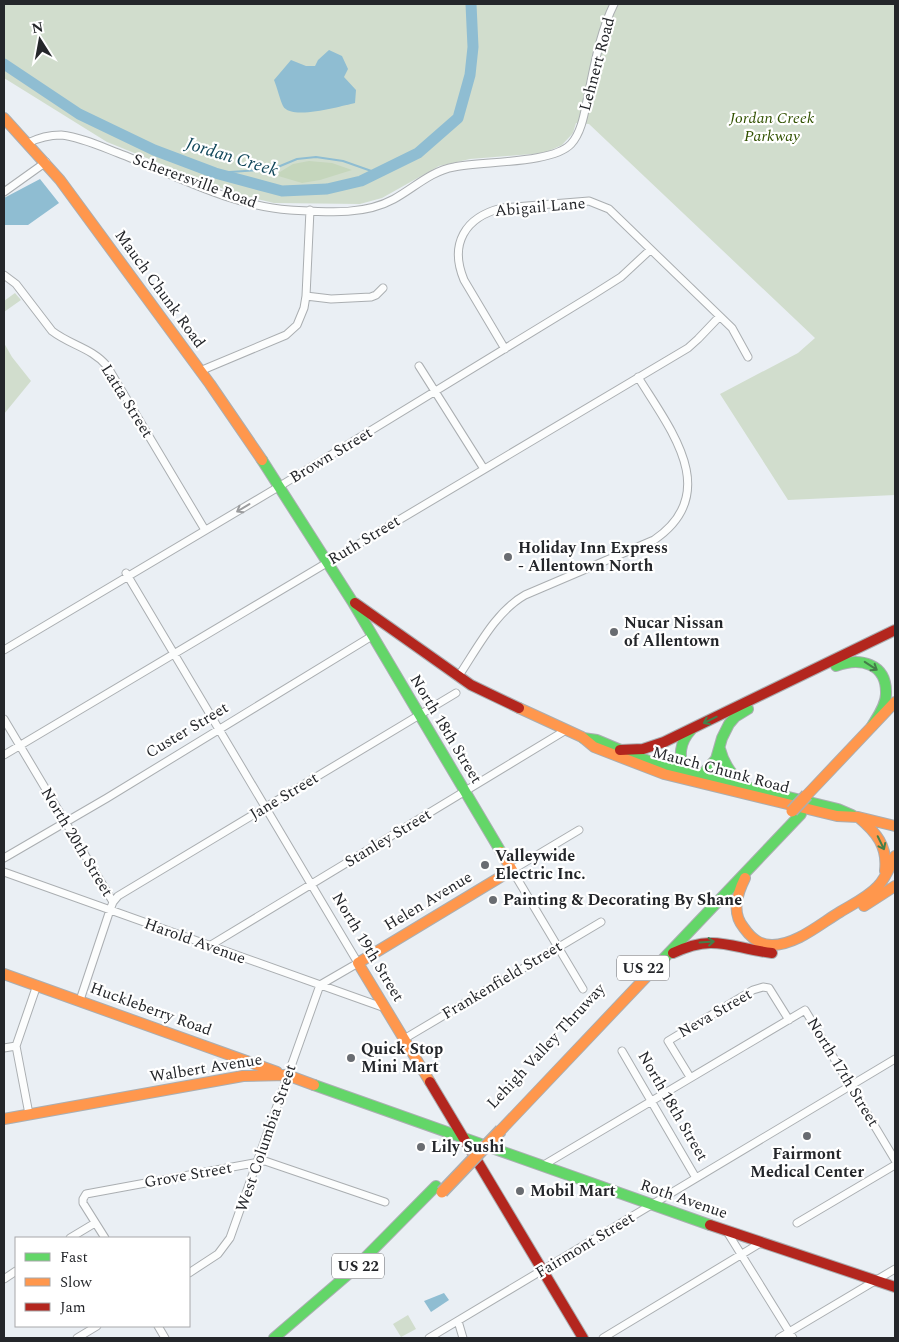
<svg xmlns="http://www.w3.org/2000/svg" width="899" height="1342" font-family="Spectral,serif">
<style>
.green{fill:#d1ddcd}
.forest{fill:#c5d6bc}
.water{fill:#8fbdd2}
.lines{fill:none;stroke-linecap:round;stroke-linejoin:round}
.stream{stroke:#8fbdd2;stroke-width:2}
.river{stroke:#8fbdd2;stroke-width:11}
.street-casing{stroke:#aaaeb1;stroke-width:9}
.fast-casing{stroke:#aaaeb1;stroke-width:12}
.slow-casing{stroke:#aaaeb1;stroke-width:12}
.jam-casing{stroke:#aaaeb1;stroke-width:12}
.street{stroke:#fcfdfd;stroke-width:7}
.fast{stroke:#63d668;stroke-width:10}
.slow{stroke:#ff974d;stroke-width:10}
.jam{stroke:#b3261e;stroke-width:10}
.slow-bridge-casing{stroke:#aaaeb1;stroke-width:14;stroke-linecap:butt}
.slow-bridge{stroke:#ff974d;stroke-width:11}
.oneway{stroke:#9b9c9e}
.oneway2{stroke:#447e49}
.poi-dot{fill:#696c71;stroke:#fff;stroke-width:2}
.labels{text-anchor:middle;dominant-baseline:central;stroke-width:4.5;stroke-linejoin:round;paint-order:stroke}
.shield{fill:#fff;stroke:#66676a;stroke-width:1}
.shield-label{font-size:15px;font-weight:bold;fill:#24262a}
.street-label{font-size:16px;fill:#24262a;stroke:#fff}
.park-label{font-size:16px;font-style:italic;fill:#325202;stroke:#fff}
.poi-label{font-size:16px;font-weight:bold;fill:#24262a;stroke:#fff;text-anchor:start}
.water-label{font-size:18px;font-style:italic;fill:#10465a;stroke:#fff}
</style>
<rect width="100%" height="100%" fill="#eaeff4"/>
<path class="green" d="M4,4H895V495L788,500L720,394L798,353L815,338L589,124L576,123L573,133L562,145L544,153L470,159L439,166L382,198L360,204L274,203L236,194L107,142L4,78Z
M15,293L21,300L4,312V301Z
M4,343L12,357L31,381L4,414Z
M408,1315L416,1329L401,1337L393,1324Z"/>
<path class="forest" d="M309,161L332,163L352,170L320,180L302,183L275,175L293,164Z"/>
<path class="water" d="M329,50L342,56L348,69L344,77L356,90L355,103C341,106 291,121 283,106C280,100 277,87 274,80L291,60L306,66H315L318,60Z
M40,179L59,203L28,225H4V198Z
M444,1293L449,1300L431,1312L424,1301Z"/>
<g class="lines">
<path class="stream" d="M215,173L273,169L297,159L316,157L343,161L377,173"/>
<path class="river" d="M4,64L79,114L154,150L215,173L282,191L327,189L361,181L418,153L458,118L470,75L473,47L471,4"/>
<g class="street-casing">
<path id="street" d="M28,143C38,138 49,135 61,135C80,137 100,146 118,153C173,174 231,206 290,210C325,212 363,216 394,199C414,188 431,171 454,167C483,161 552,164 571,144C583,131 585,108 589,91C595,62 601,30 614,4
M4,192L46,162
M4,275L16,284L52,331C70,345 92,348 107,366L205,530
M306,296L331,299L371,297L376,295L383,288
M505,349L464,280C449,244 465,217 502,208L589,201L609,209L732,328L748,357
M419,366L484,469
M200,371L286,335L297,325L304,308L306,296L310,210
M126,573L358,963L320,985L230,1238L218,1254L189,1273
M4,650L280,486L591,296L621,277L650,250
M458,677C477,649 495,612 525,595L654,540C723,493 670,429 638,377
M4,719L113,902
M4,755L688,348L698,339L719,317
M579,830L512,870L583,989
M4,858L107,798L372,636
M4,872L385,1008
M211,945L566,730
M80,1000L110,910L113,902L118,896L456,693
M404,1039L601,922
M4,1048L16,1046
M622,1051L696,1178
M690,1077L668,1041L753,990L763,987L769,988L789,1020
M29,1114L16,1046L37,985
M542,1166L805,1010L895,1160
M797,1223L895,1165
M726,1230L793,1338
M70,1238L95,1223
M105,1238L83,1203V1199L86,1194L265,1161L385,1202
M4,1279L16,1271
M458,1321L463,1338
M158,1326L165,1338
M77,1338L97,1326
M429,1338L895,1059
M603,1338L762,1242
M779,1338L895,1269"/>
</g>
<g class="fast-casing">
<path id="fast" d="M262,460L352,601L501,852
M836,666C860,657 887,663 886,694C886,705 878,716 872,726
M583,738L597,740L640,758L677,770L838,809L852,815
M720,749C724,765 732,776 745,786
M684,772C679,756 679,743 691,730
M701,776L716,759L722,738L729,724L735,717L748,709
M648,975L801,814
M314,1085L710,1225
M274,1338L352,1271L436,1186"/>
</g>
<g class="slow-casing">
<path id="slow" d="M4,118L60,180L210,384L262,460
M519,708L582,737L594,747L664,774L837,816L858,817L895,826
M807,795L895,702
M858,817C876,832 888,846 885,871
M745,878C737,894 731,913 744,928C751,938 759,945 772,945C796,945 820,924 840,912C853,904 868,897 878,886C886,878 890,866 895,856
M864,906L895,886
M4,974L277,1072
M430,1082L358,963L512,870L501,852
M4,1119L243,1076L287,1075L314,1085
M501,1130L648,975"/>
</g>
<g class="jam-casing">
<path id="jam" d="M355,603L471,685L519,708
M620,750L643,749L664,742L895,630
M673,953C715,933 730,948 772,953
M430,1082L583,1338
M710,1225L895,1287"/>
</g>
<use href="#street" class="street"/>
<use href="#fast" class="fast"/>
<use href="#slow" class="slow"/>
<use href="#jam" class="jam"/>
<g class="slow-bridge-casing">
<path id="slow-bridge" d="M792,811L807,795
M442,1192L501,1130"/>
</g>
<use href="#slow-bridge" class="slow-bridge"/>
</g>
<defs><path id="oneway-shaft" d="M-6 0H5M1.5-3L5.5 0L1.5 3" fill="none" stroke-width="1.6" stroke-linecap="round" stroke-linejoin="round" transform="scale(1.25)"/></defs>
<use class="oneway" href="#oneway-shaft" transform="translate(243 508) rotate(149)"/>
<g class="oneway2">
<use href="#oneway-shaft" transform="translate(871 666) rotate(33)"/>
<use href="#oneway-shaft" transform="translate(710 720) rotate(154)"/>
<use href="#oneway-shaft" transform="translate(881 843) rotate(64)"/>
<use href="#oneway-shaft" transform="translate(707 942) rotate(-4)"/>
</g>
<g class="poi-dot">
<circle cx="508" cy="557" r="5"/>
<circle cx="614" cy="632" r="5"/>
<circle cx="485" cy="865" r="5"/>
<circle cx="493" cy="900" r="5"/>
<circle cx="351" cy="1058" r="5"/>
<circle cx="807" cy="1136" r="5"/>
<circle cx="421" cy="1147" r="5"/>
<circle cx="520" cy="1191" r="5"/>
</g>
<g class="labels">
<g class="shield">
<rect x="617" y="955.5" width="52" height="25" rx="4"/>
<rect x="332" y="1253.5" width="52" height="25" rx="4"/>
</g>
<g class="shield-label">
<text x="643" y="968">US 22</text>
<text x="358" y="1266">US 22</text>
</g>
<g class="street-label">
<text transform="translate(597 64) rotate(-75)">Lehnert Road</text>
<text transform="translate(195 181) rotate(20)">Scherersville Road</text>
<text transform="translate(540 207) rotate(-5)">Abigail Lane</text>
<text transform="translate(160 289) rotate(54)">Mauch Chunk Road</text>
<text transform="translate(127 401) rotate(58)">Latta Street</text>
<text transform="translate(331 455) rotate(-31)">Brown Street</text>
<text transform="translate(364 540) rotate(-31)">Ruth Street</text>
<text transform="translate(446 729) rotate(59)">North 18th Street</text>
<text transform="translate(187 730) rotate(-31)">Custer Street</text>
<text transform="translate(721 770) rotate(15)">Mauch Chunk Road</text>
<text transform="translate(284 796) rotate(-31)">Jane Street</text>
<text transform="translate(388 838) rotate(-31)">Stanley Street</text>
<text transform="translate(77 842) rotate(59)">North 20th Street</text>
<text transform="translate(428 901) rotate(-31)">Helen Avenue</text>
<text transform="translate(195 941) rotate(20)">Harold Avenue</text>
<text transform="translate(368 947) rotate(59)">North 19th Street</text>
<text transform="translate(502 980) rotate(-31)">Frankenfield Street</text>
<text transform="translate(151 1009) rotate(20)">Huckleberry Road</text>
<text transform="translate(715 1013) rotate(-30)">Neva Street</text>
<text transform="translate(546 1046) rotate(-47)">Lehigh Valley Thruway</text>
<text transform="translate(206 1068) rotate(-9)">Walbert Avenue</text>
<text transform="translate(843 1072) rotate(59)">North 17th Street</text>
<text transform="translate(673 1106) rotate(60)">North 18th Street</text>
<text transform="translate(266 1138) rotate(-71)">West Columbia Street</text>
<text transform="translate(188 1175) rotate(-10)">Grove Street</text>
<text transform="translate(684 1199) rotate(19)">Roth Avenue</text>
<text transform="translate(585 1245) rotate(-31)">Fairmont Street</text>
</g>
<g class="park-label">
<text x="772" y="118">Jordan Creek<tspan x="772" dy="18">Parkway</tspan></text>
</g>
<g class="poi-label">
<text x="518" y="548">Holiday Inn Express<tspan x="518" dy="18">- Allentown North</tspan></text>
<text x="624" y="623">Nucar Nissan<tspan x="624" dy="18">of Allentown</tspan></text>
<text x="495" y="856">Valleywide<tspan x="495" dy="18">Electric Inc.</tspan></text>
<text x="503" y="900">Painting &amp; Decorating By Shane</text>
<text x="361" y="1049">Quick Stop<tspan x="361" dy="18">Mini Mart</tspan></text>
<text x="431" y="1147">Lily Sushi</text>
<text x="807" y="1154" text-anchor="middle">Fairmont<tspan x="807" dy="18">Medical Center</tspan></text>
<text x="530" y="1191">Mobil Mart</text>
</g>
<g class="water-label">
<text transform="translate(232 157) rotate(17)">Jordan Creek</text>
</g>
</g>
<rect width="899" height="1342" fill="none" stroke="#24262a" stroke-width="10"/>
<rect x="15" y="1237" width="175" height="90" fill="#ffffff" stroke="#a7a8aa"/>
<rect x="25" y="1253" width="25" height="8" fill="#63d668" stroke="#a7a8aa"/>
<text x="60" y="1262" font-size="15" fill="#24262a">Fast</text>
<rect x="25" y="1278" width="25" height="8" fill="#ff974d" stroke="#a7a8aa"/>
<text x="60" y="1287" font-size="15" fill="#24262a">Slow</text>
<rect x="25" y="1303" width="25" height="8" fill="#b3261e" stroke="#a7a8aa"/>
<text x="60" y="1312" font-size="15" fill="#24262a">Jam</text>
<g transform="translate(40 40) rotate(349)" stroke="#ffffff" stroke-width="4" paint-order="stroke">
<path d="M0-4L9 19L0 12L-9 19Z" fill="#24262a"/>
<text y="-8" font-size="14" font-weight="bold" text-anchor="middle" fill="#24262a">N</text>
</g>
</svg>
